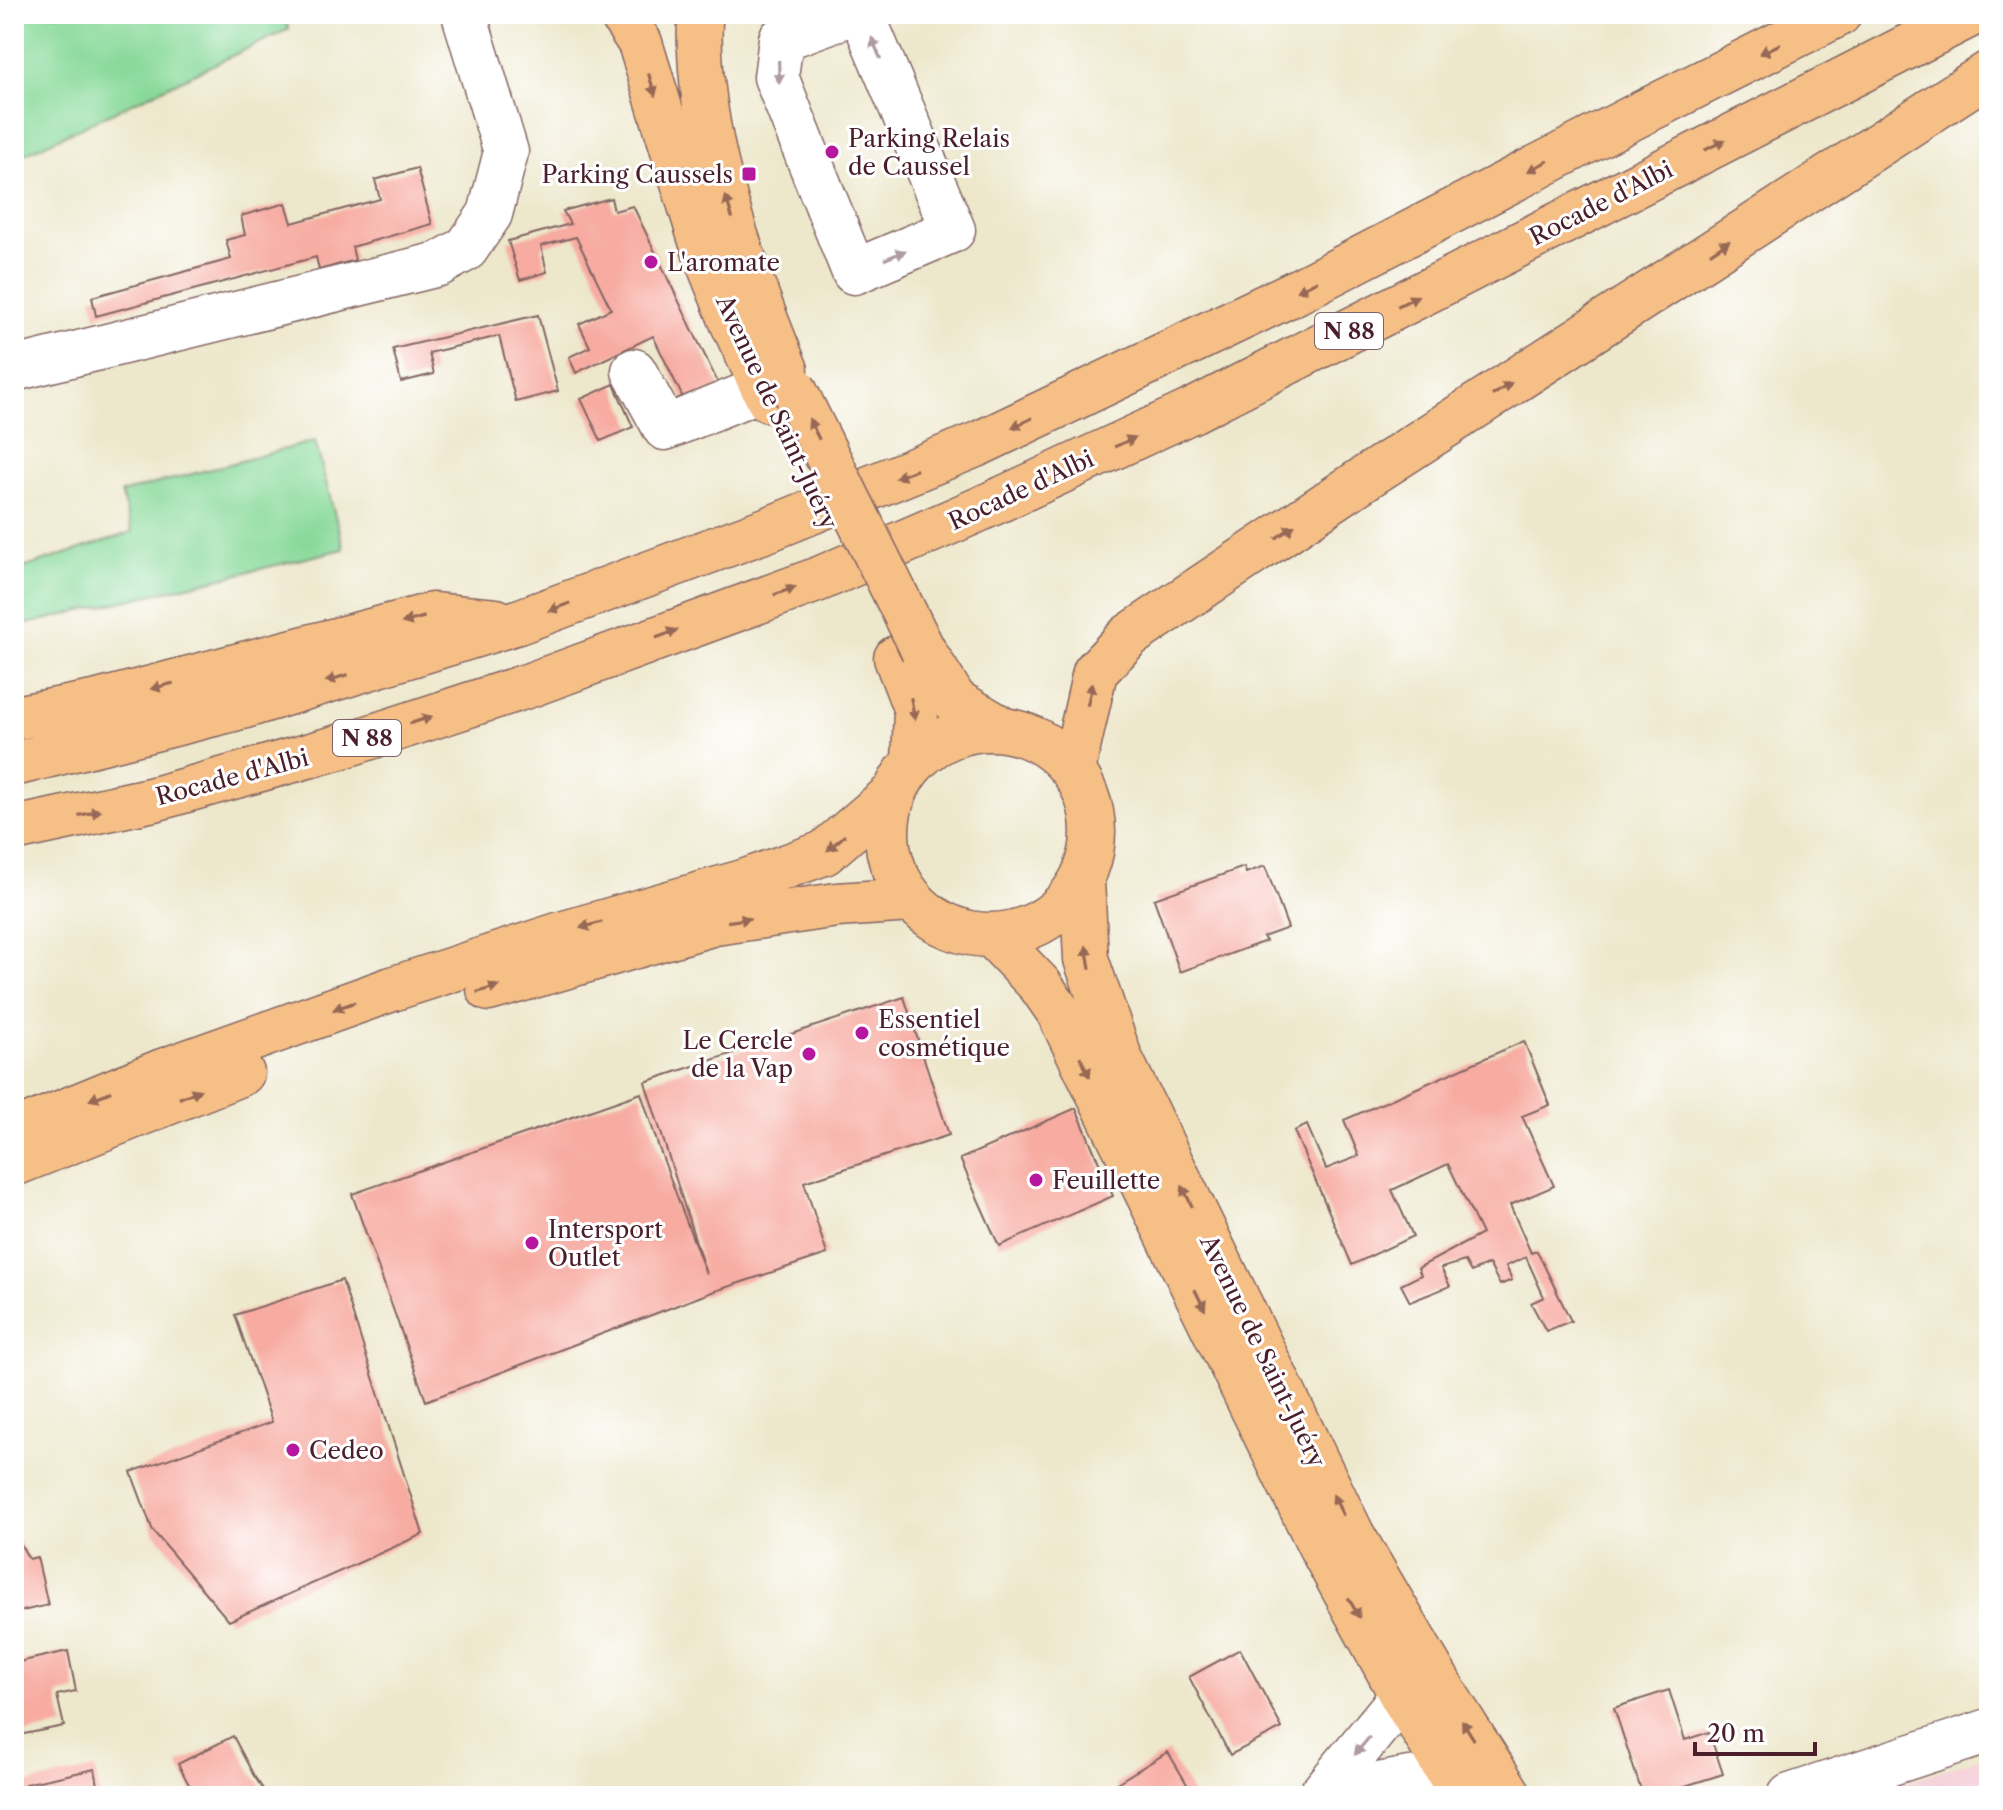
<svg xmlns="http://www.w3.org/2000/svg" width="2003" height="1810" font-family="'Libre Caslon Text',serif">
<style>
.built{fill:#f5cfd9}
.green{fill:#87d999;stroke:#687c62;stroke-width:2}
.building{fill:#f7aba1}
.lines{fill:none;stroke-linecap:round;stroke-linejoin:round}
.minor-casing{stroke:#836563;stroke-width:47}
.major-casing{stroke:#836563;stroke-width:47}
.highway-casing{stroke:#836563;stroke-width:47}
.minor{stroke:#fff;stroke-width:44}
.major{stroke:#f5bf86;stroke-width:44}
.highway{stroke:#f5bf86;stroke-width:44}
.major-bridge-casing{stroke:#836563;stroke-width:47;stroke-linecap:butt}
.major-bridge{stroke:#f5bf86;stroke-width:44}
.oneway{fill:#ae9aa0}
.oneway2{fill:#976754}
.poi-dot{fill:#b5179e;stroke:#fff;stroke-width:3}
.labels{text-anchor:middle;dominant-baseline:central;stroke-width:6;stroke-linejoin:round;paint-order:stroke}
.shield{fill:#fff;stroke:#80626b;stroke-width:2}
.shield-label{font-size:22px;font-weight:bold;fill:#4a1f2b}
.poi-label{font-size:24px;fill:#4a1f2b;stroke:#fff;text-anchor:start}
.street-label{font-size:24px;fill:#4a1f2b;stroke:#fff}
</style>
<rect width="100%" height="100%" fill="#fff"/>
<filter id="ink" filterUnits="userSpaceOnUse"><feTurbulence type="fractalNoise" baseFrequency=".0125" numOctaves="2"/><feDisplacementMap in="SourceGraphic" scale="16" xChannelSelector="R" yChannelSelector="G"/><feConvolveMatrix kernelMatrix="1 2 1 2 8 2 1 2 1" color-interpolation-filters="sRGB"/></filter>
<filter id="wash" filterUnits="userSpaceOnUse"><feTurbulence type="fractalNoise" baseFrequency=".006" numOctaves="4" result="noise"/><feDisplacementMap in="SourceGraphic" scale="32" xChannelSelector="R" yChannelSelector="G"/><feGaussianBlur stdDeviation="1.8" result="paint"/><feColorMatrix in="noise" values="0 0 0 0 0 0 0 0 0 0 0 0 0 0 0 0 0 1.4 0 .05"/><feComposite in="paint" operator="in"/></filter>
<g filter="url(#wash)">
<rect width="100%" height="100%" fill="#ede7cb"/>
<path class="built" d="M1989,1755V1796H1863Z"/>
<path class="green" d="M14,14H282L289,29L14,159Z
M315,441L344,549L14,627V571L132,532L121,493Z"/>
<g id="blocks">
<path class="building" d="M417,168L432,224L352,247L355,260L319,270L316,257L96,316L92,297L231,259L226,240L245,235L241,216L286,203L292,223L380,199L375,180Z
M611,198L614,211L633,206L720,387L686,404L653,336L576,373L569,357L590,347L579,324L611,309L576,237L541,246L547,272L520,280L508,241L570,224L563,211Z
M538,315L558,391L516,402L499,336L429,353L434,374L401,382L393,349Z
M614,384L633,427L601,441L581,399Z
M1265,866L1288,928L1263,937L1266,941L1180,972L1154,899L1244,867L1246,873Z
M904,997L949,1135L804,1182L827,1254L712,1292L426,1401L352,1194L641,1093L659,1148L706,1274L645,1082Z
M1524,1041L1550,1105L1522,1116L1554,1186L1510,1205L1531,1253L1537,1251L1571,1321L1546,1331L1531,1303L1544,1297L1526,1257L1506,1266L1512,1280L1500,1285L1489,1264L1471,1272L1465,1261L1441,1268L1450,1286L1410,1302L1401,1285L1421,1275L1418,1268L1482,1234L1448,1164L1392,1190L1413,1236L1352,1265L1294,1131L1307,1125L1326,1169L1359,1156L1344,1120Z
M1076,1108L1113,1196L999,1246L960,1159Z
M342,1280L423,1534L229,1621L153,1531L131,1472L272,1422L235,1315Z
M14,1533L29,1559L37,1557L48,1605L14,1613Z
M1240,1649L1282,1728L1230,1755L1189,1677Z
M68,1651L76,1691L57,1695L64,1726L14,1736V1663Z
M1669,1690L1685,1740L1709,1732L1723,1774L1653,1796H1643L1614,1708Z
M233,1736L254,1776L268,1796H195L178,1764Z
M1168,1752L1194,1796H1122L1115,1784Z
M95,1769L100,1796H28L25,1784Z"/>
</g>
</g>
<g filter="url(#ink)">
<use href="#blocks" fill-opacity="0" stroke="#836563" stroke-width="2"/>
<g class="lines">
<g class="minor-casing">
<path id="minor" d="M849,14L781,39L776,77L854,272L953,230L862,14
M14,369L439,264L466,249L490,214L506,152L464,14
M634,371L665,428L763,388
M1320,1796L1402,1696
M1321,1796L1409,1779L1453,1781
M1790,1796L1989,1731"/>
</g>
<g class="major-casing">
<path id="major" d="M621,14L640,43L706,257L732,322L769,400
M701,14C698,33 700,50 701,69C709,170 747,276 786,370
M923,650L955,701L1004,730
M896,658L916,710L914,762
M887 832a103 103 0 1 1 206 0a103 103 0 1 1-206 0Z
M1082,880L1086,959L1120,1058L1352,1534L1446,1695L1510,1796
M993,936L1040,985L1058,1011L1320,1546L1402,1696L1463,1796
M489,989L715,923L837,905L912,900
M14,1132L160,1072L392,989L561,934L743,882L824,853L895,792
M14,1164L242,1073"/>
</g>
<g class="highway-casing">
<path id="highway" d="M14,718L98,702L432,615L496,621
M14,764L242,707L518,622L769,529L978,444L1296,292L1634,117L1839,14
M1073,770L1095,672L1129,636L1365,478L1989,73
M14,829L154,799L343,746L530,685L819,579L978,510L1194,410L1972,14"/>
</g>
<use href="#minor" class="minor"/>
<use href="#major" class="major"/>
<use href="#highway" class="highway"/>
<g class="major-bridge-casing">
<path id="major-bridge" d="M793,387L923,650"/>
</g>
<use href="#major-bridge" class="major-bridge"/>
</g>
<defs><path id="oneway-solid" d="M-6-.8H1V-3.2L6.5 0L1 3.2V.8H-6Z" transform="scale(2)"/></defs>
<g class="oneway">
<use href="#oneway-solid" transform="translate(876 48) rotate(-113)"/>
<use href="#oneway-solid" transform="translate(779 72) rotate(88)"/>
<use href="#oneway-solid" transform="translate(895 255) rotate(-23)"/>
<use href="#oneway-solid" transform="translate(1362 1746) rotate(130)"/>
</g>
<g class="oneway2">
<use href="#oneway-solid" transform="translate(1770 49) rotate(154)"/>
<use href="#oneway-solid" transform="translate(652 85) rotate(73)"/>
<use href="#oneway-solid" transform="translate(1715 145) rotate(-27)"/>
<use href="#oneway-solid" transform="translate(1538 166) rotate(153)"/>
<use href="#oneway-solid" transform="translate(729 207) rotate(-107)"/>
<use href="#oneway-solid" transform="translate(1720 247) rotate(-33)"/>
<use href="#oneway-solid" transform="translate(1307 286) rotate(153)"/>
<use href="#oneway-solid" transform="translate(1408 301) rotate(-27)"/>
<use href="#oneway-solid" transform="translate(1502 389) rotate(-33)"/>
<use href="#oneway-solid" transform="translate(1022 423) rotate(154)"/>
<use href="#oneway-solid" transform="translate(814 429) rotate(-116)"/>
<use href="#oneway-solid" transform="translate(1125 442) rotate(-25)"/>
<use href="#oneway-solid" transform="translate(906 474) rotate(158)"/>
<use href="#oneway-solid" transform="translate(1285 532) rotate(-34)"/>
<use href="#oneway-solid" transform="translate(785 591) rotate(-20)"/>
<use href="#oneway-solid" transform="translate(559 607) rotate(160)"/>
<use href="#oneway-solid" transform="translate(413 620) rotate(165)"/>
<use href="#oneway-solid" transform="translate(667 634) rotate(-20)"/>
<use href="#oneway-solid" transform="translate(337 678) rotate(163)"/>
<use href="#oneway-solid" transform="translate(162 686) rotate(166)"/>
<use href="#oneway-solid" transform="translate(1090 694) rotate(-77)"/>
<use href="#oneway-solid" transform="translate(913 709) rotate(79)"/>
<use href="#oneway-solid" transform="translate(421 720) rotate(-18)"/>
<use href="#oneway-solid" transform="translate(90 813) rotate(-12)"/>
<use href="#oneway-solid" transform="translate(836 843) rotate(139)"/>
<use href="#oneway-solid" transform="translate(739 920) rotate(-8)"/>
<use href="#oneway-solid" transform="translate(591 925) rotate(164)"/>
<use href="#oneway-solid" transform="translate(1088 957) rotate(-100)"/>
<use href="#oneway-solid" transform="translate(488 989) rotate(-17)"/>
<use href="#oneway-solid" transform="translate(344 1006) rotate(160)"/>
<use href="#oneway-solid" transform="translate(1085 1067) rotate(64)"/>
<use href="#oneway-solid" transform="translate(190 1094) rotate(-22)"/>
<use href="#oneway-solid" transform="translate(100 1096) rotate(158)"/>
<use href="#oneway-solid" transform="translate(1187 1196) rotate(-116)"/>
<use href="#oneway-solid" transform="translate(1200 1300) rotate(64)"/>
<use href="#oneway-solid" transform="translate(1338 1505) rotate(-116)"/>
<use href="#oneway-solid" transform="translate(1354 1608) rotate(61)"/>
<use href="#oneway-solid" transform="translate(1468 1730) rotate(-122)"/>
</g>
</g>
<g class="poi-dot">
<circle cx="832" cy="152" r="8"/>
<rect x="741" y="166" width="16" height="16" rx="4"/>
<circle cx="651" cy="262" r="8"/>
<circle cx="862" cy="1033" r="8"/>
<circle cx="809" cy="1054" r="8"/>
<circle cx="1036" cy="1180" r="8"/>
<circle cx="532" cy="1243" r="8"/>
<circle cx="293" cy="1450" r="8"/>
</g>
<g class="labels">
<g class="shield">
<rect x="1315" y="313" width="68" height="36" rx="6"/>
<rect x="333" y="720" width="68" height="36" rx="6"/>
</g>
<g class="shield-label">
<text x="1349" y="331">N 88</text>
<text x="367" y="738">N 88</text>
</g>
<g class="poi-label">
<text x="848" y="138">Parking Relais<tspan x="848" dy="28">de Caussel</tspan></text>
<text x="733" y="174" text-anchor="end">Parking Caussels</text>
<text x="667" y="262">L'aromate</text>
<text x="878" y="1019">Essentiel<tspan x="878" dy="28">cosmétique</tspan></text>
<text x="793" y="1040" text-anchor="end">Le Cercle<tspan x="793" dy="28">de la Vap</tspan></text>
<text x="1052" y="1180">Feuillette</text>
<text x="548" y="1229">Intersport<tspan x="548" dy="28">Outlet</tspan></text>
<text x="309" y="1450">Cedeo</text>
</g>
<g class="street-label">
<text transform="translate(1601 203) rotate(-27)">Rocade d'Albi</text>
<text transform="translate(777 412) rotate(65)">Avenue de Saint-Juéry</text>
<text transform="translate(1021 490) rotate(-25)">Rocade d'Albi</text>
<text transform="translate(232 777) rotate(-15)">Rocade d'Albi</text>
<text transform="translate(1263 1351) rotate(64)">Avenue de Saint-Juéry</text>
</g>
</g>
<rect width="2003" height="1810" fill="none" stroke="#fff" stroke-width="48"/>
<path d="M1695 1742v12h120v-12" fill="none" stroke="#4a1f2b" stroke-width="4"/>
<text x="1707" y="1742" font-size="24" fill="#4a1f2b" stroke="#ffffff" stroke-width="6" paint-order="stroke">20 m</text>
</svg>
